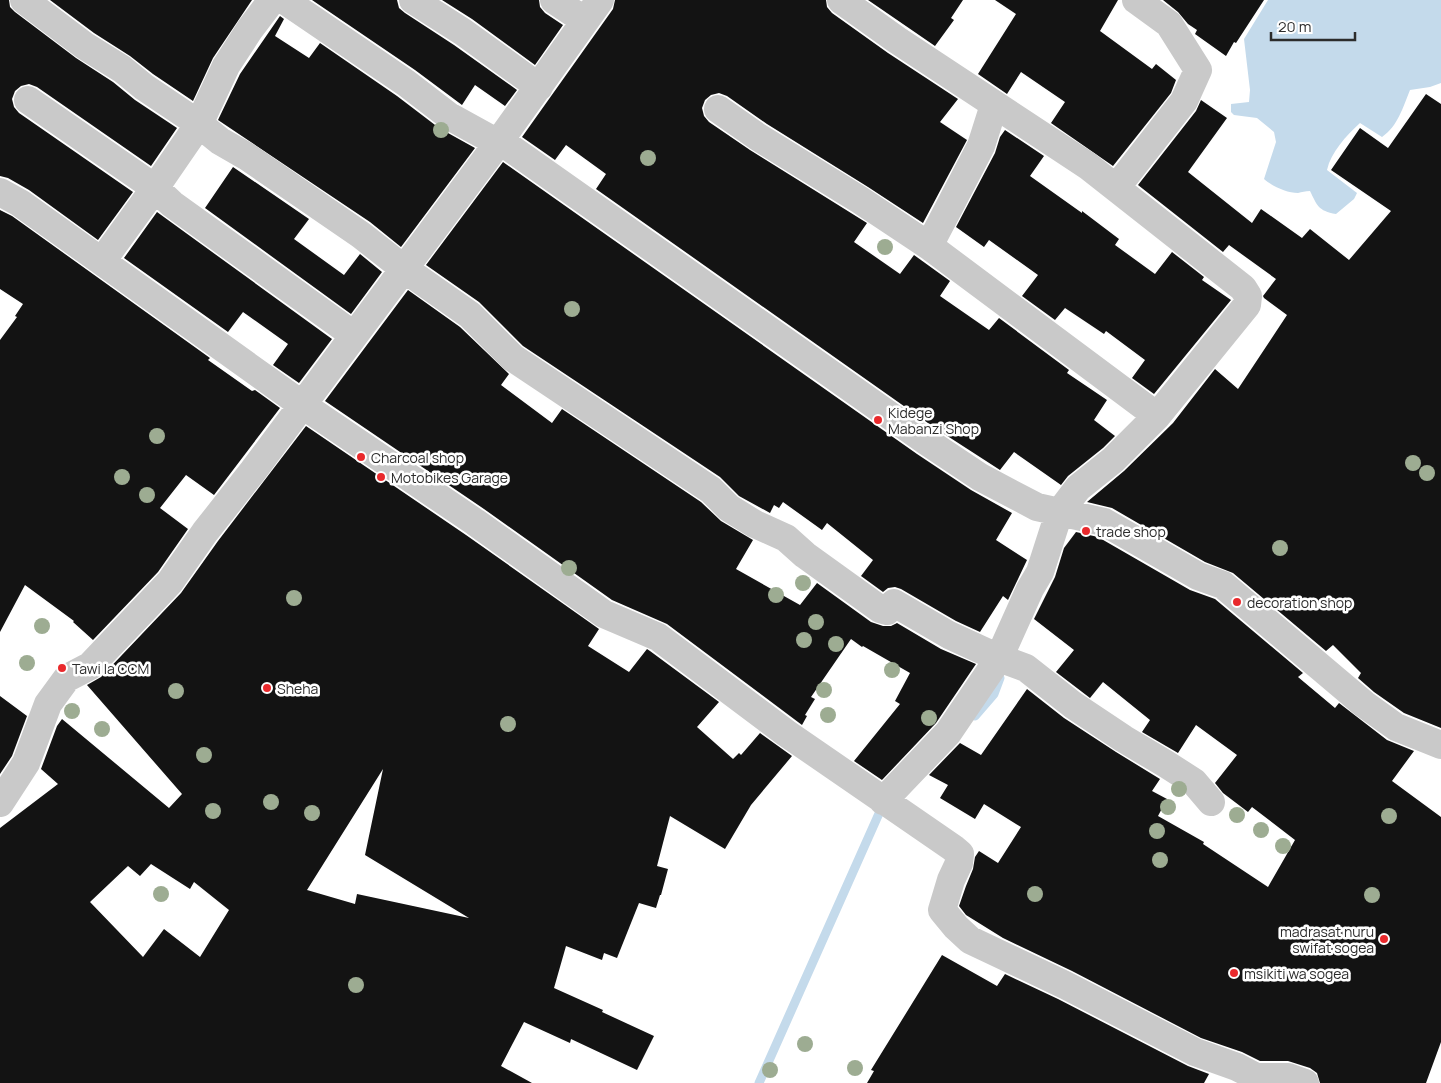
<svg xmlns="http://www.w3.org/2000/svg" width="1441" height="1083" font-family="Manrope,sans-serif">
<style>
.water{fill:#c4daeb}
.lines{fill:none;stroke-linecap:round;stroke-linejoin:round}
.stream{stroke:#c4daeb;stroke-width:9}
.building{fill:#131313;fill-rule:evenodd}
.minor{stroke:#c9c9c9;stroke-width:28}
.tree{fill:#9dac92}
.poi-dot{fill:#e9292c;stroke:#fff;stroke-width:2}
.labels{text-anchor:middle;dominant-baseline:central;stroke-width:5;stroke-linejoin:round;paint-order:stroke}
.poi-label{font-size:14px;fill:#2c2c2c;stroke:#fff;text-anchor:start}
</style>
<rect width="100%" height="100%" fill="#fff"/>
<path class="water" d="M1268,0H1441V83L1430,87L1410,90C1403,107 1398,126 1382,137L1360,123C1346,136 1331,152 1327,170L1357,193L1354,199L1336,214C1318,211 1317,205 1310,191C1305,191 1302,192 1298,193C1287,193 1272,186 1264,179L1276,142L1274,132L1257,118L1234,115L1231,112V104L1249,102L1250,90L1244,39Z"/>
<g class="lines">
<path class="stream" d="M975,716L994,694L1000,678
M759,1083L881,809L885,806"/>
</g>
<path class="building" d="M0,0H9L10,7L15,12L76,58L113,82L135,100L177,128L151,166L37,87L29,84L21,86L15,91L12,99L14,107L19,113L133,192L98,240L29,190L8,178L0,176Z
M50,0H252L213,58L193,101L153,74L130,56L94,33Z
M312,0H397L399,8L405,13L454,45L517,90L505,106L475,85L462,105L415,70Z
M442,0H539L540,7L545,13L563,25L535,65L472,19Z
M615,0H826L827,7L832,13L888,53L958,99L940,122L967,140L923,223L868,187L767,124L727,96L719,93L711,95L705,100L702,108L704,116L709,122L750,150L867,223L854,242L900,274L914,255L950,281L940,296L989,330L999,318L1069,370L1067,373L1107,400L1094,420L1115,436L1103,448L1068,476L1061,485L1014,452L1000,470L935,428L596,189L606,174L566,145L555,160L522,137L613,9Z
M868,0H963L951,18L954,20L935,46Z
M995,0H1118L1100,31L1152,69L1156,64L1176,80L1171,93L1113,166L1051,123L1065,102L1021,72L1007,94L978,74L1016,14Z
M1163,0H1264L1236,43L1234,42L1226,56L1195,34L1197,30L1188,24L1178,12Z
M280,16L284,19L275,36L309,58L320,43L397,96L439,128L475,148L401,247L370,222L218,120L240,74Z
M1426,94L1441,104V728L1404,713L1374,692L1358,678L1361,673L1333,645L1326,651L1233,573L1205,562L1112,508L1087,502L1124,471L1173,423L1215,369L1238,389L1287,315L1264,298L1263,296L1276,279L1229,245L1223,252L1138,185L1196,111L1201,100L1227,118L1188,172L1252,223L1261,209L1302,238L1310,229L1349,260L1391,211L1331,170L1360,128L1388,148Z
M1005,130L1044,156L1030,176L1082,213V211L1119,239L1115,245L1155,274L1172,252L1204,277L1202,280L1231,300L1154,394L1132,378L1145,360L1106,331L1104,334L1065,308L1055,320L1022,296L1038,275L989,240L984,247L956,227L995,153L1000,137Z
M503,162L917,454L971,490L1012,513L996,540L1027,560L1008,600L1003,596L980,632L956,621L901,589L895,587L888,588L883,592L861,576L873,560L827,523L822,530L783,502L779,508L774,505L770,513L739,496L720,477L523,346L479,302L426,265Z
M233,167L309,219L294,239L344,275L360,254L382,272L351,314L205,208Z
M0,210L12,216L210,358L208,360L252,391L255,390L280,408L214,495L186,475L160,508L188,529L158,572L93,640L73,622L74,621L25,585L0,632V340L17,317L15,316L23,304L0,289Z
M157,212L332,339L299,383L273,365L288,344L243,312L228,332L124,258Z
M408,290L460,327L509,374L501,385L552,423L562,409L701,502L721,521L753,540L736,569L800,605L817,583L871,622L883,626H891L897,623L941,649L976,664L936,723L882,780L854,761L900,704L895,701L910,673L863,646L862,647L851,639L811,697L815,699L805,715L807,716L802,725L667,624L612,600L484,509L325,401Z
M306,426L466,535L599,629L588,646L629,672L647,649L650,651L719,702L697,727L733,759L739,753L741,755L760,733L792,756L751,805L725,849L670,816L657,866L668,869L661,895H660L656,908L639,903L617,958L604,953L602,960L566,946L554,988L603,1010L602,1012L654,1036L637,1070L571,1039L570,1043L524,1022L501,1066L532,1083H0V828L58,784L41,769L57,726L62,719L169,808L182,794L87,685L101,677L181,593L218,541ZM383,769L365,855L469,918L357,894L355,904L307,890ZM151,864L190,889L194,882L229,910L200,957L164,929L143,957L90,902L128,866L140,876Z
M1076,532L1098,537L1190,590L1215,599L1303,673L1298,677L1335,708L1339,703L1387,740L1414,751L1392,781L1441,817V1042L1426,1083H1320L1317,1073L1310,1068L1288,1061H1260L1242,1052L1201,1038L1072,971L1003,938L966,915L959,906L966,886L973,869L975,857L979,851L998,863L1021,827L984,804L975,819L940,798L948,785L929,775L960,743L981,755L1027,689L1064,718L1116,752L1160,779L1152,791L1167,799L1158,816L1204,842L1203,844L1268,887L1295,840L1252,807L1248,812L1223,793L1215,783L1237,755L1196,725L1178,753L1142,732L1150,720L1103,682L1090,698L1056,672L1074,650L1034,619L1055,577L1064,548Z
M0,696L27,716L12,756L0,774Z
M942,955L997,986L1005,974L1058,999L1188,1066L1209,1074L1204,1083H867L874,1071L871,1070Z"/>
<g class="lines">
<path class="minor" d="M24,0L85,46L122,69L144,87L199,124L220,141L246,156L361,235L403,268L470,315L513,358L711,490L729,508L755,524L786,538L805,555L880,609L887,611L894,603L949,635L999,658L1026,668L1073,705L1124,739L1166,764L1194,782L1211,802
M284,0L406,83L449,116L498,143
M413,0L463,32L539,87
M554,0L584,20
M28,100L155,188L172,204L344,328L351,337
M718,109L758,137L860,200L929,246L1157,416L1247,305L1248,296L1243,288L1088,166L897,40L841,0
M499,140L926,441L980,477L1037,507L1104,522L1198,576L1223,585L1364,704L1396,727L1441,745
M1116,188L1184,101L1198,70L1169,24L1136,0
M0,192L20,203L301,404L475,522L604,614L658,637L786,733L953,848L960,854L959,863L951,880L942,910L956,927L970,940L1065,985L1195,1052L1237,1067L1256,1077H1288L1305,1083
M929,246L981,146L994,105
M102,261L155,188L199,124L226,66L250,29L272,0
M883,801L948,733L999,658L1030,589L1040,572L1059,513L1078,488L1113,460L1157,416
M0,803L26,763L48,704L67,678L90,666L170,582L205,532L253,471L498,143L600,0"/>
</g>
<g class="tree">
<circle cx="441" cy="130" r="8"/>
<circle cx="648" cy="158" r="8"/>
<circle cx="885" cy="247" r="8"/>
<circle cx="572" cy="309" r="8"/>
<circle cx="157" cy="436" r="8"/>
<circle cx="1413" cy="463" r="8"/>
<circle cx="1427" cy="473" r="8"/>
<circle cx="122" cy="477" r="8"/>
<circle cx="147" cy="495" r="8"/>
<circle cx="1280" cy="548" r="8"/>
<circle cx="569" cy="568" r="8"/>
<circle cx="803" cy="583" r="8"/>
<circle cx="776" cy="595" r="8"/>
<circle cx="294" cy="598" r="8"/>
<circle cx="816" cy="622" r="8"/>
<circle cx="42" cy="626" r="8"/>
<circle cx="804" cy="640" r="8"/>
<circle cx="836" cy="644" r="8"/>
<circle cx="27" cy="663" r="8"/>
<circle cx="892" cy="670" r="8"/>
<circle cx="824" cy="690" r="8"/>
<circle cx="176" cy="691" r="8"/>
<circle cx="72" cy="711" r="8"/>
<circle cx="828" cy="715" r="8"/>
<circle cx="929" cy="718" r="8"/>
<circle cx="508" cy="724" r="8"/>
<circle cx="102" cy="729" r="8"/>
<circle cx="204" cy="755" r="8"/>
<circle cx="1179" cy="789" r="8"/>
<circle cx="271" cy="802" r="8"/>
<circle cx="1168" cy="807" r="8"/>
<circle cx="213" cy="811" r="8"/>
<circle cx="312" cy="813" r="8"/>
<circle cx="1237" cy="815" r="8"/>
<circle cx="1389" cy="816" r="8"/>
<circle cx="1261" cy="830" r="8"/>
<circle cx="1157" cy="831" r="8"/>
<circle cx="1283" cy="846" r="8"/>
<circle cx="1160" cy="860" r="8"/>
<circle cx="161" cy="894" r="8"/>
<circle cx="1035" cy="894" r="8"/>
<circle cx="1372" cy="895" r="8"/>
<circle cx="356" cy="985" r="8"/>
<circle cx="805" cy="1044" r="8"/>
<circle cx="855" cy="1068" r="8"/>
<circle cx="770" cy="1070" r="8"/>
</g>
<g class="poi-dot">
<circle cx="878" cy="420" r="5"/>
<circle cx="361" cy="457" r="5"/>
<circle cx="381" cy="477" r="5"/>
<circle cx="1086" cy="531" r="5"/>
<circle cx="1237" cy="602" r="5"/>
<circle cx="62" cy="668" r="5"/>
<circle cx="267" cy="688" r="5"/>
<circle cx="1384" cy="939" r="5"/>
<circle cx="1234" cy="973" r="5"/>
</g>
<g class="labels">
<g class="poi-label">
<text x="888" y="412">Kidege<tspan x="888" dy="16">Mabanzi Shop</tspan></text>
<text x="371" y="457">Charcoal shop</text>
<text x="391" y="477">Motobikes Garage</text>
<text x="1096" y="531">trade shop</text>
<text x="1247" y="602">decoration shop</text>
<text x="72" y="668">Tawi la CCM</text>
<text x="277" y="688">Sheha</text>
<text x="1374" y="931" text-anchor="end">madrasat nuru<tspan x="1374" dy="16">swifat sogea</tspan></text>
<text x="1244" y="973">msikiti wa sogea</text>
</g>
</g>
<path d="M1271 32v8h84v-8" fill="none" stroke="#2c2c2c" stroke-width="2.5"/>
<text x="1278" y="32" font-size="15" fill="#2c2c2c" stroke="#ffffff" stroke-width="4" paint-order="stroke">20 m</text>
</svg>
